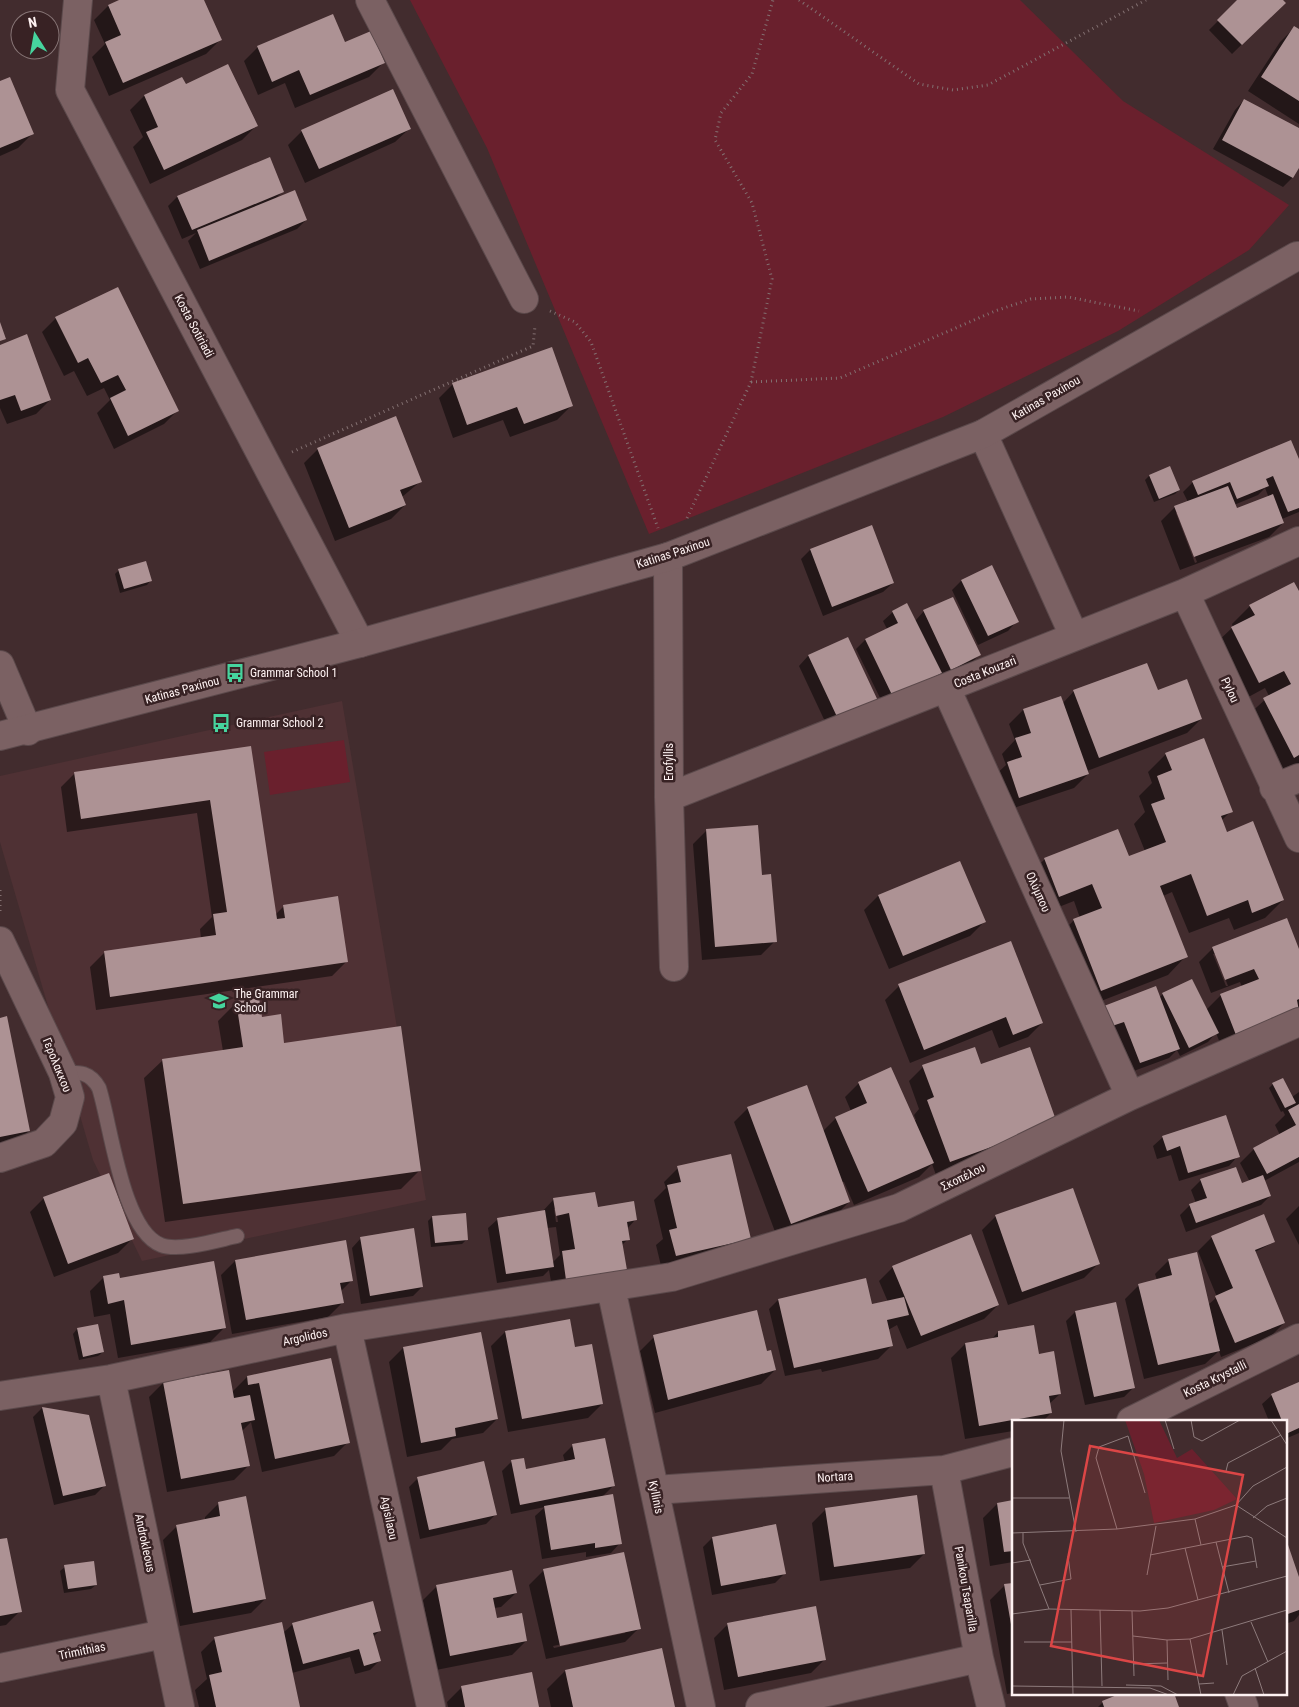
<svg xmlns="http://www.w3.org/2000/svg" width="1299" height="1707" font-family="'Roboto Condensed',sans-serif">
<style>
.built{fill:#4f3134}
.green{fill:#6a202d}
.shadow{fill:#0007;fill-rule:evenodd}
.building{fill:#ad9294}
.lines{fill:none;stroke-linecap:round;stroke-linejoin:round}
.service-casing{stroke:#5b494b;stroke-width:16}
.minor-casing{stroke:#5b494b;stroke-width:30}
.tertiary-casing{stroke:#5b494b;stroke-width:30}
.path{stroke:#837071;stroke-width:3;stroke-dasharray:1 4;stroke-linecap:butt}
.service{stroke:#7b6163;stroke-width:14}
.minor{stroke:#7b6163;stroke-width:28}
.tertiary{stroke:#7b6163;stroke-width:28}
.labels{text-anchor:middle;dominant-baseline:central;stroke-width:5;stroke-linejoin:round;paint-order:stroke}
.street-label{font-size:12px;fill:#fef2f2;stroke:#382224}
.poi-label{font-size:12px;fill:#fef2f2;stroke:#382224;text-anchor:start}
.inset-road{fill:none;stroke:#8d7b7c;stroke-width:1}
.view{fill:#dc4646;fill-opacity:0.15;stroke:#dc4646;stroke-width:2.5}
.inset-edge{fill:none;stroke:#fef2f2;stroke-width:2.5}
</style>
<rect width="100%" height="100%" fill="#422c2e"/>
<path class="built" d="M342,701L426,1200L142,1261L93,1160L0,842V776Z"/>
<path class="green" d="M410,0H1020L1123,101L1289,205L1249,250L1118,331L943,417L649,534L487,148Z
M344,740L350,782L270,795L264,752Z"/>
<path class="shadow" d="M122,0H203L220,40L206,54L109,96L92,57L105,44L94,20L108,6Z
M1239,0H1281L1284,3L1232,54L1209,30Z
M1294,28L1299,31V124L1248,91L1280,42Z
M344,43L383,63L369,77L295,108L285,83L258,95L244,61L258,47Z
M182,78L185,86L256,126L242,140L150,184L133,147L143,137L130,110L144,96Z
M0,83L32,134L18,148L0,156Z
M1244,100L1299,130V166L1292,178L1283,187L1213,149L1235,110Z
M409,129L395,142L305,183L288,145L302,131Z
M283,191L274,200L306,220L297,229L200,269L188,241L196,233L182,239L168,206L177,197Z
M56,318L178,410L164,424L114,449L97,413L110,400L104,388L87,396L74,371L64,376L42,332Z
M0,346L50,400L36,414L7,424L0,408Z
M453,384L571,406L557,420L510,437L503,420L453,438L439,398Z
M1291,442L1299,462V512L1282,519L1283,523L1269,537L1180,570L1161,521L1175,507L1188,502L1183,492L1193,482ZM1265,488L1269,498L1236,510L1234,505L1258,495ZM1176,513H1178L1197,562L1195,563Z
M318,449L421,481L402,497L405,505L391,519L335,541L304,463Z
M1169,467L1179,490L1175,494L1154,502L1145,480L1149,476Z
M871,526L893,583L883,592L823,616L801,559L810,550Z
M991,566L1017,621L1008,631L978,645L952,590L961,581Z
M119,570L151,580L147,585L120,593L115,574Z
M1299,594V763L1275,775L1246,717L1269,696L1265,688L1241,701L1213,646L1233,627L1232,624L1250,606Z
M907,605L915,621L924,611L979,655L970,664L942,678L940,674L931,682L884,706L856,649L865,640L887,629L883,621L893,612Z
M847,638L877,702L829,730L799,666L808,656Z
M1074,691L1157,692L1201,719L1187,733L1087,771L1088,774L1074,788L1005,811L993,777L1006,765L1002,754L1015,740L1009,724L1023,710L1061,697L1063,703Z
M250,748L275,915L284,906L346,962L332,976L96,1010L90,967L104,953L201,939L200,929L212,917L197,813L67,832L61,787L75,773Z
M1166,754L1231,811L1221,821L1226,833L1283,900L1265,918L1234,930L1229,918L1189,933L1172,892L1163,896L1186,956L1168,975L1083,1008L1056,939L1074,920L1080,918L1074,901L1041,914L1026,877L1045,859L1128,858L1145,851L1134,824L1145,812L1139,796L1152,783L1148,772Z
M707,830L761,876L775,941L761,955L702,960L693,844Z
M960,863L984,922L970,936L889,969L864,910L878,896Z
M1286,920L1299,951V1007L1222,1048L1216,1033L1208,1042L1180,1056L1177,1050L1169,1058L1131,1072L1096,1016L1159,998L1163,994L1206,1010L1221,995L1242,987L1240,982L1211,993L1199,962L1213,948ZM1213,954H1216L1228,986H1226Z
M899,986L1042,1023L1028,1037L999,1048L992,1030L910,1063L885,1000Z
M237,1002L261,1018L283,1044L420,1170L401,1189L165,1222L144,1078L163,1060L223,1051L218,1021Z
M0,1019L29,1131L14,1145L0,1148Z
M981,1065L1042,1137L936,1175L932,1164L919,1177L854,1205L844,1182H842L849,1202L835,1216L777,1237L734,1122L748,1108L823,1131L836,1118L851,1111L845,1097L859,1083L914,1121L916,1120L914,1115L919,1109L909,1081L923,1067Z
M1273,1084L1292,1097L1299,1092V1162L1264,1181L1270,1196L1261,1205L1186,1232L1180,1215L1190,1205L1196,1203L1191,1190L1201,1180L1241,1185L1250,1182L1240,1163L1254,1149L1280,1135L1275,1125L1285,1115L1283,1111L1281,1112L1269,1088Z
M1163,1137L1238,1156L1229,1166L1179,1181L1171,1155L1157,1159L1153,1146Z
M678,1168L750,1238L736,1252L662,1270L656,1245L663,1239L654,1200L666,1188L664,1182Z
M44,1198L132,1239L118,1253L54,1277L30,1212Z
M554,1199L597,1208L635,1220L627,1229L628,1239L621,1246L625,1270L611,1284L553,1293L549,1270L543,1276L497,1283L488,1228L498,1219L542,1212ZM554,1209H556L558,1222H556ZM556,1227L560,1255L552,1263L547,1228Z
M1299,1206V1245L1286,1219Z
M996,1216L1098,1264L1084,1278L1008,1305L982,1230Z
M432,1217L467,1239L462,1244L431,1247L428,1221Z
M1212,1237L1274,1242L1255,1252L1284,1323L1270,1337L1221,1357L1219,1351L1205,1364L1144,1379L1125,1299L1139,1285L1157,1280L1155,1274L1169,1260L1208,1305L1217,1297L1198,1251Z
M361,1238L422,1287L413,1296L361,1304L352,1248Z
M235,1261L352,1280L340,1292L342,1303L328,1317L232,1334L221,1275Z
M893,1267L998,1305L984,1319L907,1349L897,1325L888,1330L892,1345L878,1359L822,1372L821,1369L785,1376L769,1309L778,1300L871,1306L888,1302L879,1281Z
M104,1277L119,1279L224,1328L210,1342L118,1358L110,1314L94,1317L90,1291Z
M1115,1303L1133,1388L1124,1397L1085,1405L1066,1321L1075,1312Z
M77,1329L103,1352L98,1356L79,1360L73,1334Z
M505,1332L574,1349L602,1404L588,1418L508,1432L491,1346Z
M998,1332L1038,1355L1060,1394L1049,1404L1051,1413L1043,1421H1013V1431L965,1439L951,1358L965,1344L991,1340Z
M654,1337L766,1352L775,1370L761,1384L655,1413L640,1351Z
M403,1348L497,1419L483,1433L452,1439L441,1450L407,1457L389,1362Z
M330,1359L348,1442L334,1456L262,1472L251,1422L242,1431L248,1466L234,1480L167,1492L149,1397L163,1383L228,1371L232,1392L247,1377Z
M1299,1383V1433L1285,1439V1421H1269L1262,1404L1272,1395Z
M42,1408L105,1485L95,1495L54,1505L33,1417Z
M572,1446L614,1485L601,1498L620,1543L611,1553L586,1557V1552L542,1559L535,1516L545,1507L511,1514L502,1471L511,1462L525,1470L565,1462L563,1455Z
M418,1478L495,1515L486,1524L420,1539L409,1487Z
M1013,1502V1562L990,1566L983,1518L997,1504Z
M219,1503L265,1599L251,1613L180,1626L163,1540L177,1526L205,1521V1517Z
M826,1509L924,1554L910,1568L820,1581L812,1523Z
M712,1538L784,1574L775,1583L712,1595L703,1547Z
M0,1540L20,1611L6,1625L0,1626Z
M1285,1542L1299,1581V1615L1294,1621L1285,1624Z
M623,1553L639,1628L625,1642L546,1659L529,1585L543,1571ZM625,1631V1633L554,1648L553,1646Z
M65,1567L96,1585L91,1589L64,1593L60,1571Z
M1013,1584V1693L1007,1694L990,1600L1004,1586Z
M437,1586L516,1593L501,1607L494,1608L496,1619L526,1641L512,1655L436,1670L423,1600Z
M293,1624L380,1630L373,1637L379,1661L370,1670L355,1674L350,1657L292,1673L299,1707H199L195,1690L207,1679L201,1652L215,1638L283,1633Z
M728,1624L825,1659L811,1673L724,1690L714,1638Z
M565,1671L674,1707H551L547,1689Z
M531,1673L538,1707H448L447,1702L461,1688Z
M1103,1702L1178,1707H1098Z"/>
<path class="building" d="M119,0H204L222,40L123,83L105,42L121,35L108,5Z
M1237,0H1283L1286,3L1242,45L1217,20Z
M333,14L345,42L371,31L385,63L310,95L299,70L272,82L257,46Z
M1294,26L1299,29V101L1261,77Z
M228,64L258,126L164,170L146,132L158,127L144,95L182,77L186,84Z
M10,77L34,134L0,148V81Z
M393,89L411,129L319,169L301,130Z
M1244,99L1299,128V168L1293,178L1222,140Z
M270,157L284,192L192,230L177,196Z
M295,190L307,220L209,261L197,230Z
M118,287L179,411L128,436L110,398L126,390L118,375L101,383L88,358L78,363L55,317Z
M0,322L6,339L0,341Z
M27,334L51,400L21,411L15,395L0,400V345Z
M552,347L573,406L524,424L517,407L467,425L452,383Z
M396,416L422,482L400,490L406,505L349,528L317,448Z
M1291,440L1299,459V508L1288,512L1273,476L1266,479L1269,486L1237,499L1230,482L1198,495L1192,481Z
M1170,466L1180,490L1159,499L1149,475Z
M1228,486L1237,508L1273,494L1284,523L1194,557L1174,506Z
M872,525L894,583L832,607L810,549Z
M146,561L152,581L124,589L118,569Z
M992,565L1019,622L988,636L961,580Z
M1294,582L1299,591V755L1294,758L1263,698L1291,684L1284,671L1259,683L1231,627L1255,615L1249,605Z
M953,597L981,655L951,670L923,610Z
M907,603L942,673L893,697L865,639L898,623L892,611Z
M848,637L879,703L839,721L808,655Z
M1147,663L1158,690L1187,679L1202,719L1099,758L1073,690Z
M1061,696L1089,774L1019,798L1007,762L1022,757L1015,738L1031,733L1023,709Z
M1204,738L1233,812L1221,816L1227,832L1253,821L1284,900L1252,913L1248,900L1207,916L1191,874L1160,886L1188,957L1101,991L1073,919L1102,908L1092,884L1059,897L1044,858L1118,829L1129,856L1166,842L1151,804L1165,799L1157,776L1172,770L1165,753Z
M251,746L277,919L285,918L283,905L338,896L348,962L110,997L104,951L216,935L213,914L227,912L210,800L81,819L74,772Z
M758,825L762,875L771,874L777,942L715,947L706,829Z
M960,861L986,922L903,956L878,895Z
M1287,918L1299,949V999L1297,1000L1299,1011L1236,1035L1220,994L1259,979L1254,969L1225,980L1212,947Z
M1011,941L1043,1023L1013,1035L1006,1017L924,1050L898,984Z
M1192,979L1219,1033L1189,1048L1162,993Z
M1156,986L1180,1049L1140,1063L1124,1022L1112,1026L1104,1006Z
M259,998L262,1017L281,1014L284,1043L401,1026L421,1171L183,1204L162,1059L243,1047L236,1001Z
M7,1016L30,1131L0,1137V1018Z
M975,1047L981,1064L1030,1047L1057,1123L950,1162L927,1100L934,1097L922,1065Z
M891,1067L934,1163L868,1192L835,1117L867,1103L858,1082Z
M1283,1078L1296,1103L1285,1108L1272,1083Z
M807,1085L850,1202L791,1224L747,1107Z
M1299,1104V1157L1267,1174L1253,1148L1296,1125L1288,1110Z
M1226,1115L1240,1157L1188,1173L1180,1146L1167,1151L1162,1136Z
M731,1154L751,1239L676,1256L669,1230L677,1228L667,1185L681,1182L677,1166Z
M1236,1167L1242,1183L1263,1175L1271,1196L1196,1223L1189,1204L1207,1198L1200,1179Z
M109,1173L134,1239L68,1264L43,1197Z
M1073,1188L1100,1264L1022,1292L995,1215Z
M595,1192L598,1207L634,1201L637,1220L627,1222L630,1240L622,1241L627,1270L566,1280L562,1251L575,1249L569,1213L556,1216L553,1198Z
M545,1210L554,1267L506,1274L497,1218Z
M466,1213L468,1240L435,1243L432,1216Z
M1264,1214L1275,1242L1255,1250L1285,1323L1235,1343L1215,1296L1233,1288L1211,1236Z
M414,1228L423,1287L370,1296L360,1237Z
M971,1234L999,1305L921,1336L892,1266Z
M346,1240L353,1281L340,1283L344,1303L246,1320L235,1260Z
M1197,1252L1220,1351L1158,1365L1138,1284L1172,1275L1168,1259Z
M214,1261L226,1328L131,1345L124,1300L108,1304L103,1276L119,1273L120,1278Z
M866,1278L872,1304L904,1297L909,1315L887,1320L893,1346L794,1368L778,1299Z
M1116,1302L1135,1388L1094,1397L1075,1311Z
M757,1310L767,1351L771,1350L776,1370L668,1400L653,1335Z
M570,1319L575,1347L592,1344L603,1404L522,1419L505,1331Z
M98,1324L104,1352L83,1357L77,1328Z
M1034,1325L1039,1354L1054,1351L1061,1394L1049,1396L1052,1413L979,1426L965,1343L998,1337V1331Z
M481,1332L498,1419L455,1428L456,1436L421,1443L403,1347Z
M331,1358L350,1443L275,1459L259,1383L248,1385L247,1376Z
M229,1370L234,1398L250,1395L255,1420L241,1423L250,1466L181,1479L163,1382Z
M1299,1382V1428L1288,1433L1285,1421H1282L1271,1394Z
M42,1407L89,1415L106,1486L63,1496Z
M605,1438L615,1486L520,1505L511,1460L524,1458L526,1469L575,1459L572,1444Z
M484,1461L497,1515L429,1530L417,1477Z
M613,1494L622,1544L595,1548V1543L551,1550L544,1506Z
M917,1495L925,1554L834,1567L825,1508Z
M246,1496L266,1599L193,1613L176,1525L220,1516L218,1502Z
M1013,1500V1551L1004,1552L997,1503Z
M776,1524L786,1574L721,1586L712,1537Z
M7,1538L22,1612L0,1616V1539Z
M1286,1539L1299,1577V1610L1285,1615Z
M624,1552L641,1629L560,1646L543,1569Z
M94,1561L97,1585L68,1589L64,1565Z
M512,1570L517,1593L493,1598L497,1618L522,1613L527,1641L450,1656L436,1585Z
M1013,1583V1630H1012L1004,1584Z
M373,1601L381,1631L373,1633L381,1661L364,1666L359,1649L303,1664L292,1623Z
M816,1606L826,1660L738,1677L727,1623Z
M282,1622L300,1707H216L209,1675L222,1672L214,1637Z
M662,1648L675,1707H573L565,1670Z
M532,1672L539,1707H465L461,1686Z
M1122,1693H1174L1179,1707H1104L1102,1701Z"/>
<g class="lines">
<g class="service-casing">
<path id="service" d="M63,1073C80,1072 90,1072 99,1088C111,1125 122,1230 161,1245C179,1252 218,1240 237,1236"/>
</g>
<g class="minor-casing">
<path id="minor" d="M78,0L70,90L360,643
M370,0L524,299
M983,434L1074,636
M668,557L669,797L674,967
M1185,593L1299,838
M0,665L28,731
M946,688L1130,1096
M1274,788L1299,778
M669,797L1185,593L1299,541
M0,941L63,1073L70,1097L63,1123L44,1143L0,1158
M611,1288L701,1707
M347,1328L431,1707
M111,1379L180,1707
M0,1396L111,1379L347,1328L672,1277L899,1208L1130,1096L1299,1022
M1131,1421L1299,1338
M944,1470L979,1658L991,1707
M655,1490L944,1470L1013,1452
M0,1668L164,1634
M1239,1693L1244,1707
M760,1707L979,1658"/>
</g>
<g class="tertiary-casing">
<path id="tertiary" d="M0,736L360,643L668,557L983,434L1297,256L1299,257"/>
</g>
<path class="path" d="M799,0L919,84L953,90L988,85L1146,0
M550,311L575,322L591,342L658,528
M751,382L840,378L995,311L1031,299L1068,297L1139,311
M292,452L533,346L535,326
M687,518L751,382L772,279L752,203L715,140L721,113L752,74L773,0
M0,890V911"/>
<use href="#service" class="service"/>
<use href="#minor" class="minor"/>
<use href="#tertiary" class="tertiary"/>
</g>
<defs>
<g id="bus-bare" transform="scale(1.5)"><path d="M-5-6H5V4H4V6H2V4H-2V6H-4V4H-5ZM-3.5-4V0h7V-4ZM-3.5 1.2v1.5H-2V1.2ZM2 1.2v1.5H3.5V1.2Z" fill="#46d49e" stroke="#382224" stroke-width="2.5" paint-order="stroke"/></g>
<g id="school-bare" transform="scale(1.5)"><path d="M0-5L7-2L0 1L-7-2ZM-4 1L0 2.5L4 1V4Q0 6-4 4Z" fill="#46d49e" stroke="#382224" stroke-width="2.5" paint-order="stroke"/></g>
</defs>
<g fill-rule="evenodd">
<use href="#bus-bare" x="235" y="673"/>
<use href="#bus-bare" x="221" y="723"/>
<use href="#school-bare" x="219" y="1001"/>
</g>
<g class="labels">
<g class="street-label">
<text transform="translate(194 326) rotate(62)">Kosta Sotiriadi</text>
<text transform="translate(1046 398) rotate(-30)">Katinas Paxinou</text>
<text transform="translate(673 553) rotate(-18)">Katinas Paxinou</text>
<text transform="translate(985 672) rotate(-22)">Costa Kouzari</text>
<text transform="translate(182 690) rotate(-15)">Katinas Paxinou</text>
<text transform="translate(1230 690) rotate(65)">Pylou</text>
<text transform="translate(669 762) rotate(-90)">Erofyllis</text>
<text transform="translate(1038 892) rotate(66)">Ολύμπου</text>
<text transform="translate(57 1065) rotate(68)">Γερολακκου</text>
<text transform="translate(963 1177) rotate(-26)">Σκοπέλου</text>
<text transform="translate(305 1337) rotate(-12)">Argolidos</text>
<text transform="translate(1215 1379) rotate(-26)">Kosta Krystalli</text>
<text transform="translate(835 1477) rotate(-4)">Nortara</text>
<text transform="translate(656 1497) rotate(78)">Kyllinis</text>
<text transform="translate(389 1518) rotate(78)">Agisilaou</text>
<text transform="translate(145 1543) rotate(78)">Androkleous</text>
<text transform="translate(966 1589) rotate(80)">Panikou Tsaparilla</text>
<text transform="translate(82 1651) rotate(-12)">Trimithias</text>
</g>
<g class="poi-label">
<text x="250" y="673">Grammar School 1</text>
<text x="236" y="723">Grammar School 2</text>
<text x="234" y="994">The Grammar<tspan x="234" dy="14">School</tspan></text>
</g>
</g>
<g transform="translate(1012 1420)">
<rect width="275" height="275" fill="#422c2e"/>
<path d="M113,0H147L165,38L180,29L225,79L202,90L142,103L132,54Z" fill="#6a202d"/>
<path class="inset-road" d="M52,0L49,31L64,112M153,0L162,29M179,0L182,17L190,21L228,0M259,0L275,25M214,51L216,43L269,15M0,78H57M224,85L275,118M241,98L255,86L275,78M183,99L189,125M105,109L84,38L87,27L116,16L133,73M0,113L105,109L183,99L224,85L241,66L275,47M11,113V123L37,189M204,122L217,173M173,128L186,180M138,135L235,116L240,118L245,148M0,143L19,140M210,147L244,141M135,155L144,106M28,165L59,159L56,136M59,190L61,275M88,190L90,266M120,191L122,256M0,194L37,189L128,191L156,188L275,156M239,202L256,242M210,210L215,245M121,216L155,220L178,219L275,190M178,219L189,275M155,220L156,260M12,222H60M121,244L155,243M243,248L252,275M187,264L202,263M114,265L149,266L166,275M0,266L138,268L157,275M221,275L230,256L275,231"/>
<path class="view" d="M78,26L231,55L191,256L39,226Z"/>
<rect width="275" height="275" class="inset-edge"/>
</g>
<g transform="translate(35 35) rotate(349)"><circle r="24" fill="#382224" stroke="#877576"/>
<path d="M0-4L9 19L0 12L-9 19Z" fill="#46d49e"/>
<text y="-8" font-size="14" font-weight="bold" text-anchor="middle" fill="#fef2f2">N</text>
</g>
</svg>
